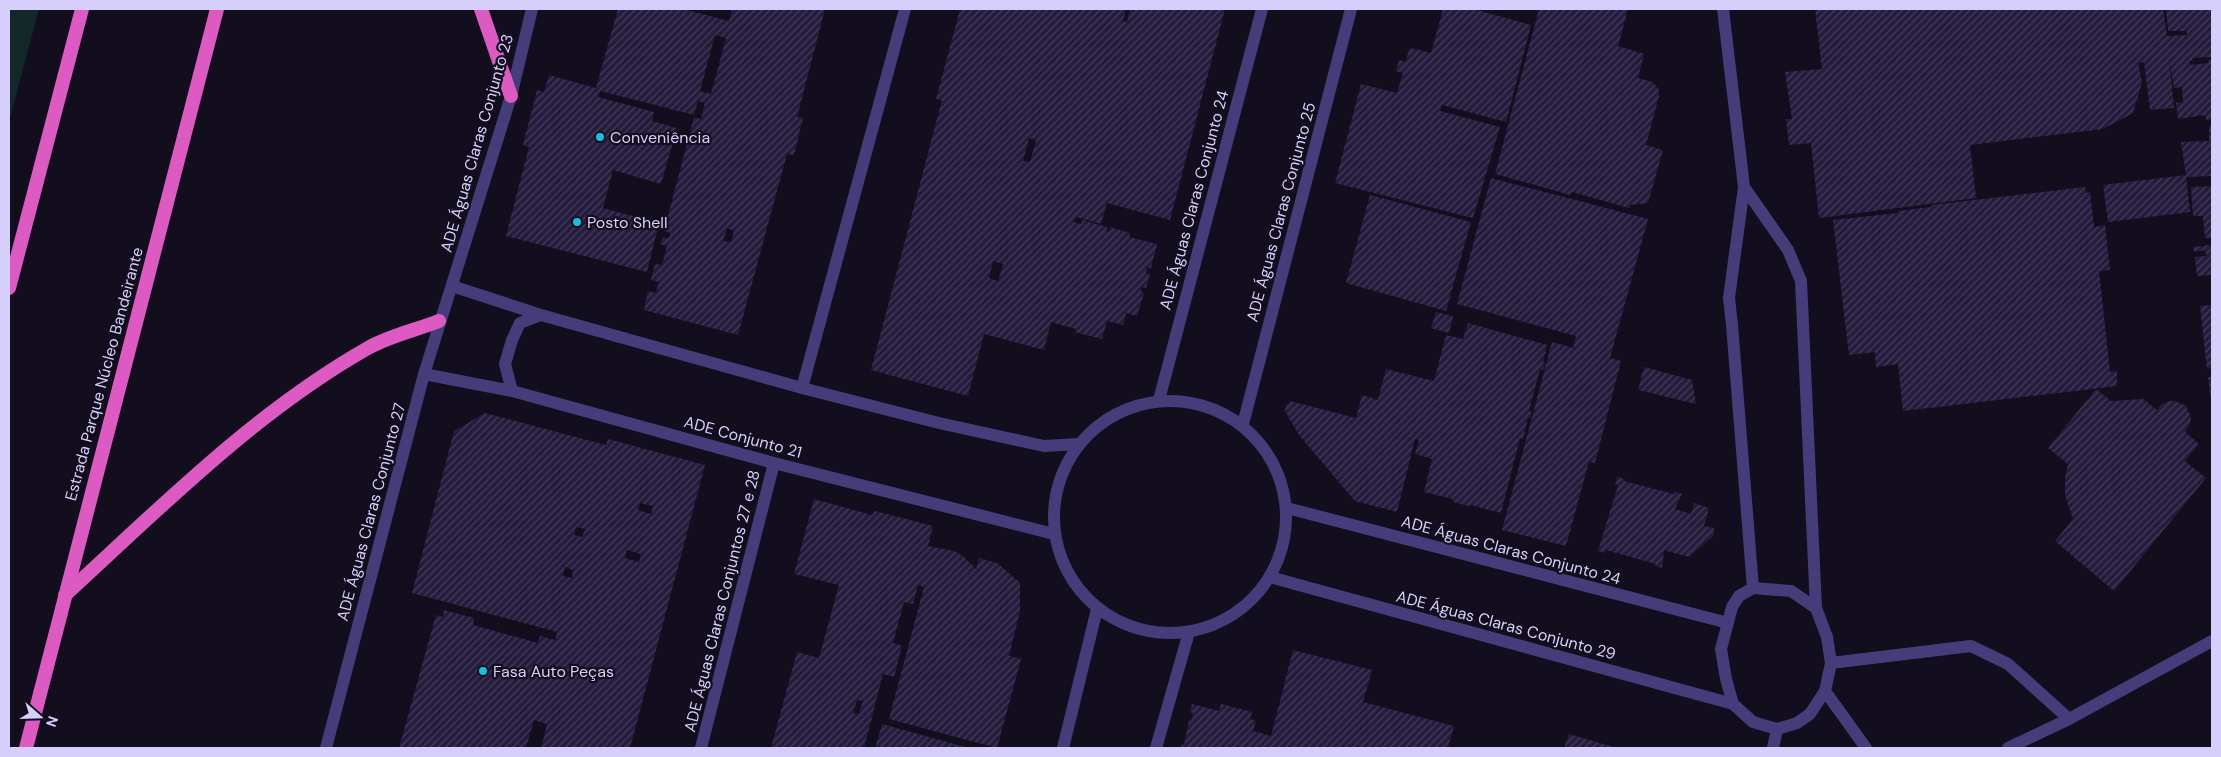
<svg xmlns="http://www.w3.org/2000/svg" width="2221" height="757" font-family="'DM Sans',sans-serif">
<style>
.green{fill:#122727}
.building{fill:url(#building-hatch);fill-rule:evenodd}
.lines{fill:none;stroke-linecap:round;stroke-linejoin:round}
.service{stroke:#443d79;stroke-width:12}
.minor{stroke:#443d79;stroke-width:12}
.tertiary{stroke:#443d79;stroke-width:12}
.trunk{stroke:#dc5ac2;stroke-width:14}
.poi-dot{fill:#13bfe3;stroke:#120e1e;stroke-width:2}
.labels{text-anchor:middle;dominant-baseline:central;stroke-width:4.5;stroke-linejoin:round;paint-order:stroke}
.poi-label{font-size:16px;fill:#d7cffb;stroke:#120e1e;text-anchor:start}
.street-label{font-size:16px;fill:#d7cffb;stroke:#120e1e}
</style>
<defs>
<pattern id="building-hatch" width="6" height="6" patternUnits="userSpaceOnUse" patternTransform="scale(1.25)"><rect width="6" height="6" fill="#251c3d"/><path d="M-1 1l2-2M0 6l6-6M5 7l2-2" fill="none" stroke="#443c5a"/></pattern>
</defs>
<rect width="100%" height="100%" fill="#120e1e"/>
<path class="green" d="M9,9H39L9,122Z"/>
<path class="building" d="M618,9H682L729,21L732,9H825L797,117L803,118L794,155L787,154L738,335L644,310L648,291L656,293L659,282L651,280L655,264L662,265L667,246L660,244L663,237L669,238L670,233L664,231L694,117L701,119L705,103L698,101L694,115L600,91L598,97L654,112L652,121L677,128L661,184L613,170L603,208L659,223L647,272L506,236L529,147L523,145L537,90L544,92L549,75L596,88ZM715,35L726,38L711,94L700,91ZM727,228L734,231L731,242L723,241Z
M960,9H1126L1123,21L1127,22L1130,9H1225L1170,220L1107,203L1101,224L1076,217L1074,222L1081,224L1082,220L1107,227V231L1109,232L1110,227L1130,233L1129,237L1157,244L1151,268L1147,267L1146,273L1150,274L1146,288L1142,287L1141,292L1144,293L1137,316L1126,313L1123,325L1107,321L1102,339L1075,332L1076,329L1051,322L1044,350L984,334L968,396L871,370L942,100L936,99ZM1029,138L1036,140L1030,162L1023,161ZM993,261L1003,264L998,281L989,278Z
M1443,9H1473L1531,25L1506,122L1442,105L1440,111L1500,127L1473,218L1335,183L1361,84L1397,93L1403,73L1396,71L1399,60L1406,62L1409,49L1411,48L1431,53Z
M1539,9H1628L1618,46L1644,54L1638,78L1653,82L1659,90V96L1646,145L1663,150L1648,203L1630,205L1629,208L1572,192L1570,195L1495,174Z
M1815,9H2163L2167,36L2187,35V31H2168L2166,9H2212V57L2192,58L2193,61H2189L2190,65L2209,63L2208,60H2212V120H2206L2205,115L2178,119L2176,103L2183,102L2182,87L2174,88L2169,58L2174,108L2150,110L2144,62L2138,63L2142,83L2133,113L2103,129L1970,145L1976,198L1819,218L1811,143L1789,145L1786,119H1792L1785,72L1822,69Z
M2209,126H2212V176L2186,177L2190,212L2108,222L2103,185L2186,175L2181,142L2209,141Z
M1491,178L1648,219L1610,358L1621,361L1595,463L1589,462L1566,546L1502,530L1552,342L1573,348L1576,336L1457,304Z
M2212,186V238H2205L2203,216H2193L2191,187Z
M2085,187L2086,193L2090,192L2094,227L2105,225L2110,270L2099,271L2110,372L2117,371V386L1903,411L1898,364L1876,367L1875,352L1849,355L1833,220L1898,213V211L1931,207L1932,205Z
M1370,195L1471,222L1446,311L1346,283Z
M2212,245V275L2197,276L2195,257L2206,256L2205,250L2194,252L2193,247Z
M2212,305V368L2207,369L2200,306Z
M1436,312L1453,316L1449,333L1431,328Z
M1468,323L1547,345L1543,362L1545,363L1543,370L1540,369L1529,411L1532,412L1530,418H1528L1523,439L1520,438L1501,513L1471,505L1468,506L1453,502V499L1424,492L1432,459L1415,454L1419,440L1415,439L1397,512L1355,501L1299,435L1285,411L1286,404H1288L1290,401L1356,418L1362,395L1378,400L1386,369L1434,381L1446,335L1463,339Z
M1644,367L1692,380L1696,404L1638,390Z
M2208,377H2212V402H2211Z
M2096,389L2111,401L2143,399L2157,410L2162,404L2169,401H2175L2186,406L2191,418L2190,424L2185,432L2199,444L2185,461L2206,478L2114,591L2055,541L2073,519L2065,495V478L2068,464L2048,448Z
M485,413L606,445L608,439L705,465L630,748H541L547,724L534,720L526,748H399L436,615L443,617L444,610L474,618L473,625L538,643L540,636L555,640L557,632L412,593L454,431ZM640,503L653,506L651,514L638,510ZM576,527L585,529L582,537L574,535ZM627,550L641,554L639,562L625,558ZM565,567L573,570L572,578L563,576Z
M1617,477L1625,479L1624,481L1674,494L1675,492L1682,494L1675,509L1691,514L1694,503L1709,508L1704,526L1714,528V535L1689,557L1664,550L1662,568L1655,566L1656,564L1606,550L1605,553L1598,551L1618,485L1615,484Z
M814,499L872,515L875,511L933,526L928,546L954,551L963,556L976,569L979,558L997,563L1020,583V611L1009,656L1021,659L997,748L889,719L924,587L918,585L913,604L904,602L893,643L902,646L894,677L883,674L864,748H771L797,652L819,658L839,585L794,574ZM857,700L863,701L859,714L853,713Z
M1293,650L1372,670L1363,702L1454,726L1448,748H1181L1182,744L1184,745L1189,720L1191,721L1193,713L1190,712L1192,704L1219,711L1221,704L1252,712L1250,719L1256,721L1253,731L1271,736Z
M882,724L969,748H875Z
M1569,734L1617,748H1564Z"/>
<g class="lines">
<path class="service" d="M1831,663L1971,646L2008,664L2069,719"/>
<path class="minor" d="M1723,9L1744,187L1729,298L1732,325L1753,588
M1744,187L1788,250L1801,281L1816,608
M802,388L905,9
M1287,508L1728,623
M1270,577L1733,704
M1753,588L1791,591L1816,608L1827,637L1831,663L1825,691L1810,714L1797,723L1777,729L1753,722L1733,704L1726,679L1721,649L1732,607L1739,596Z
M1825,691L1866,748
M701,748L774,463
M1773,748L1777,729
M2008,748L2069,719L2212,641"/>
<path class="tertiary" d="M452,286L541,315L802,388L939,423L1044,446L1078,444
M424,374L512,391L774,463L1054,534
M512,391L505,364L512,340L520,323L541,315
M1159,400L1262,9
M1054 517a116 116 0 1 1 232 0a116 116 0 1 1-232 0Z
M1243,424L1351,9
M326,748L424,374L511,96L532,9
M1063,748L1097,609
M1156,748L1189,632"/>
<path class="trunk" d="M481,9L511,96
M9,288L82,9
M65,595C160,508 255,412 368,348C389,336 416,330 439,321
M26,748L217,9"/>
</g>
<g class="poi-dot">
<circle cx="600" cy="137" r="5"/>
<circle cx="577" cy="222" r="5"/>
<circle cx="483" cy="671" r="5"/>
</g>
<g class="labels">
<g class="poi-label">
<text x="610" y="137">Conveniência</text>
<text x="587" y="222">Posto Shell</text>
<text x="493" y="671">Fasa Auto Peças</text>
</g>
<g class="street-label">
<text transform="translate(477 143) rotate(-74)">ADE Águas Claras Conjunto 23</text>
<text transform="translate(1194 200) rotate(-75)">ADE Águas Claras Conjunto 24</text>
<text transform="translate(1281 212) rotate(-75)">ADE Águas Claras Conjunto 25</text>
<text transform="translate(104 374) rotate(-75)">Estrada Parque Núcleo Bandeirante</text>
<text transform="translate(743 437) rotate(15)">ADE Conjunto 21</text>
<text transform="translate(371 512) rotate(-75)">ADE Águas Claras Conjunto 27</text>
<text transform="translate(1511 550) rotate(15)">ADE Águas Claras Conjunto 24</text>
<text transform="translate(722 601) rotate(-76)">ADE Águas Claras Conjuntos 27 e 28</text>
<text transform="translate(1506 625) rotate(15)">ADE Águas Claras Conjunto 29</text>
</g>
</g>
<rect width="2221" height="757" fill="none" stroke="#d7cffb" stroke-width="20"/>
<g transform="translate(40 717) rotate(110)" stroke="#120e1e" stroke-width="4" paint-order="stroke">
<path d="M0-4L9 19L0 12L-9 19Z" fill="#d7cffb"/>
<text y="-8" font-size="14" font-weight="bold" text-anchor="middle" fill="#d7cffb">N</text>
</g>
</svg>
